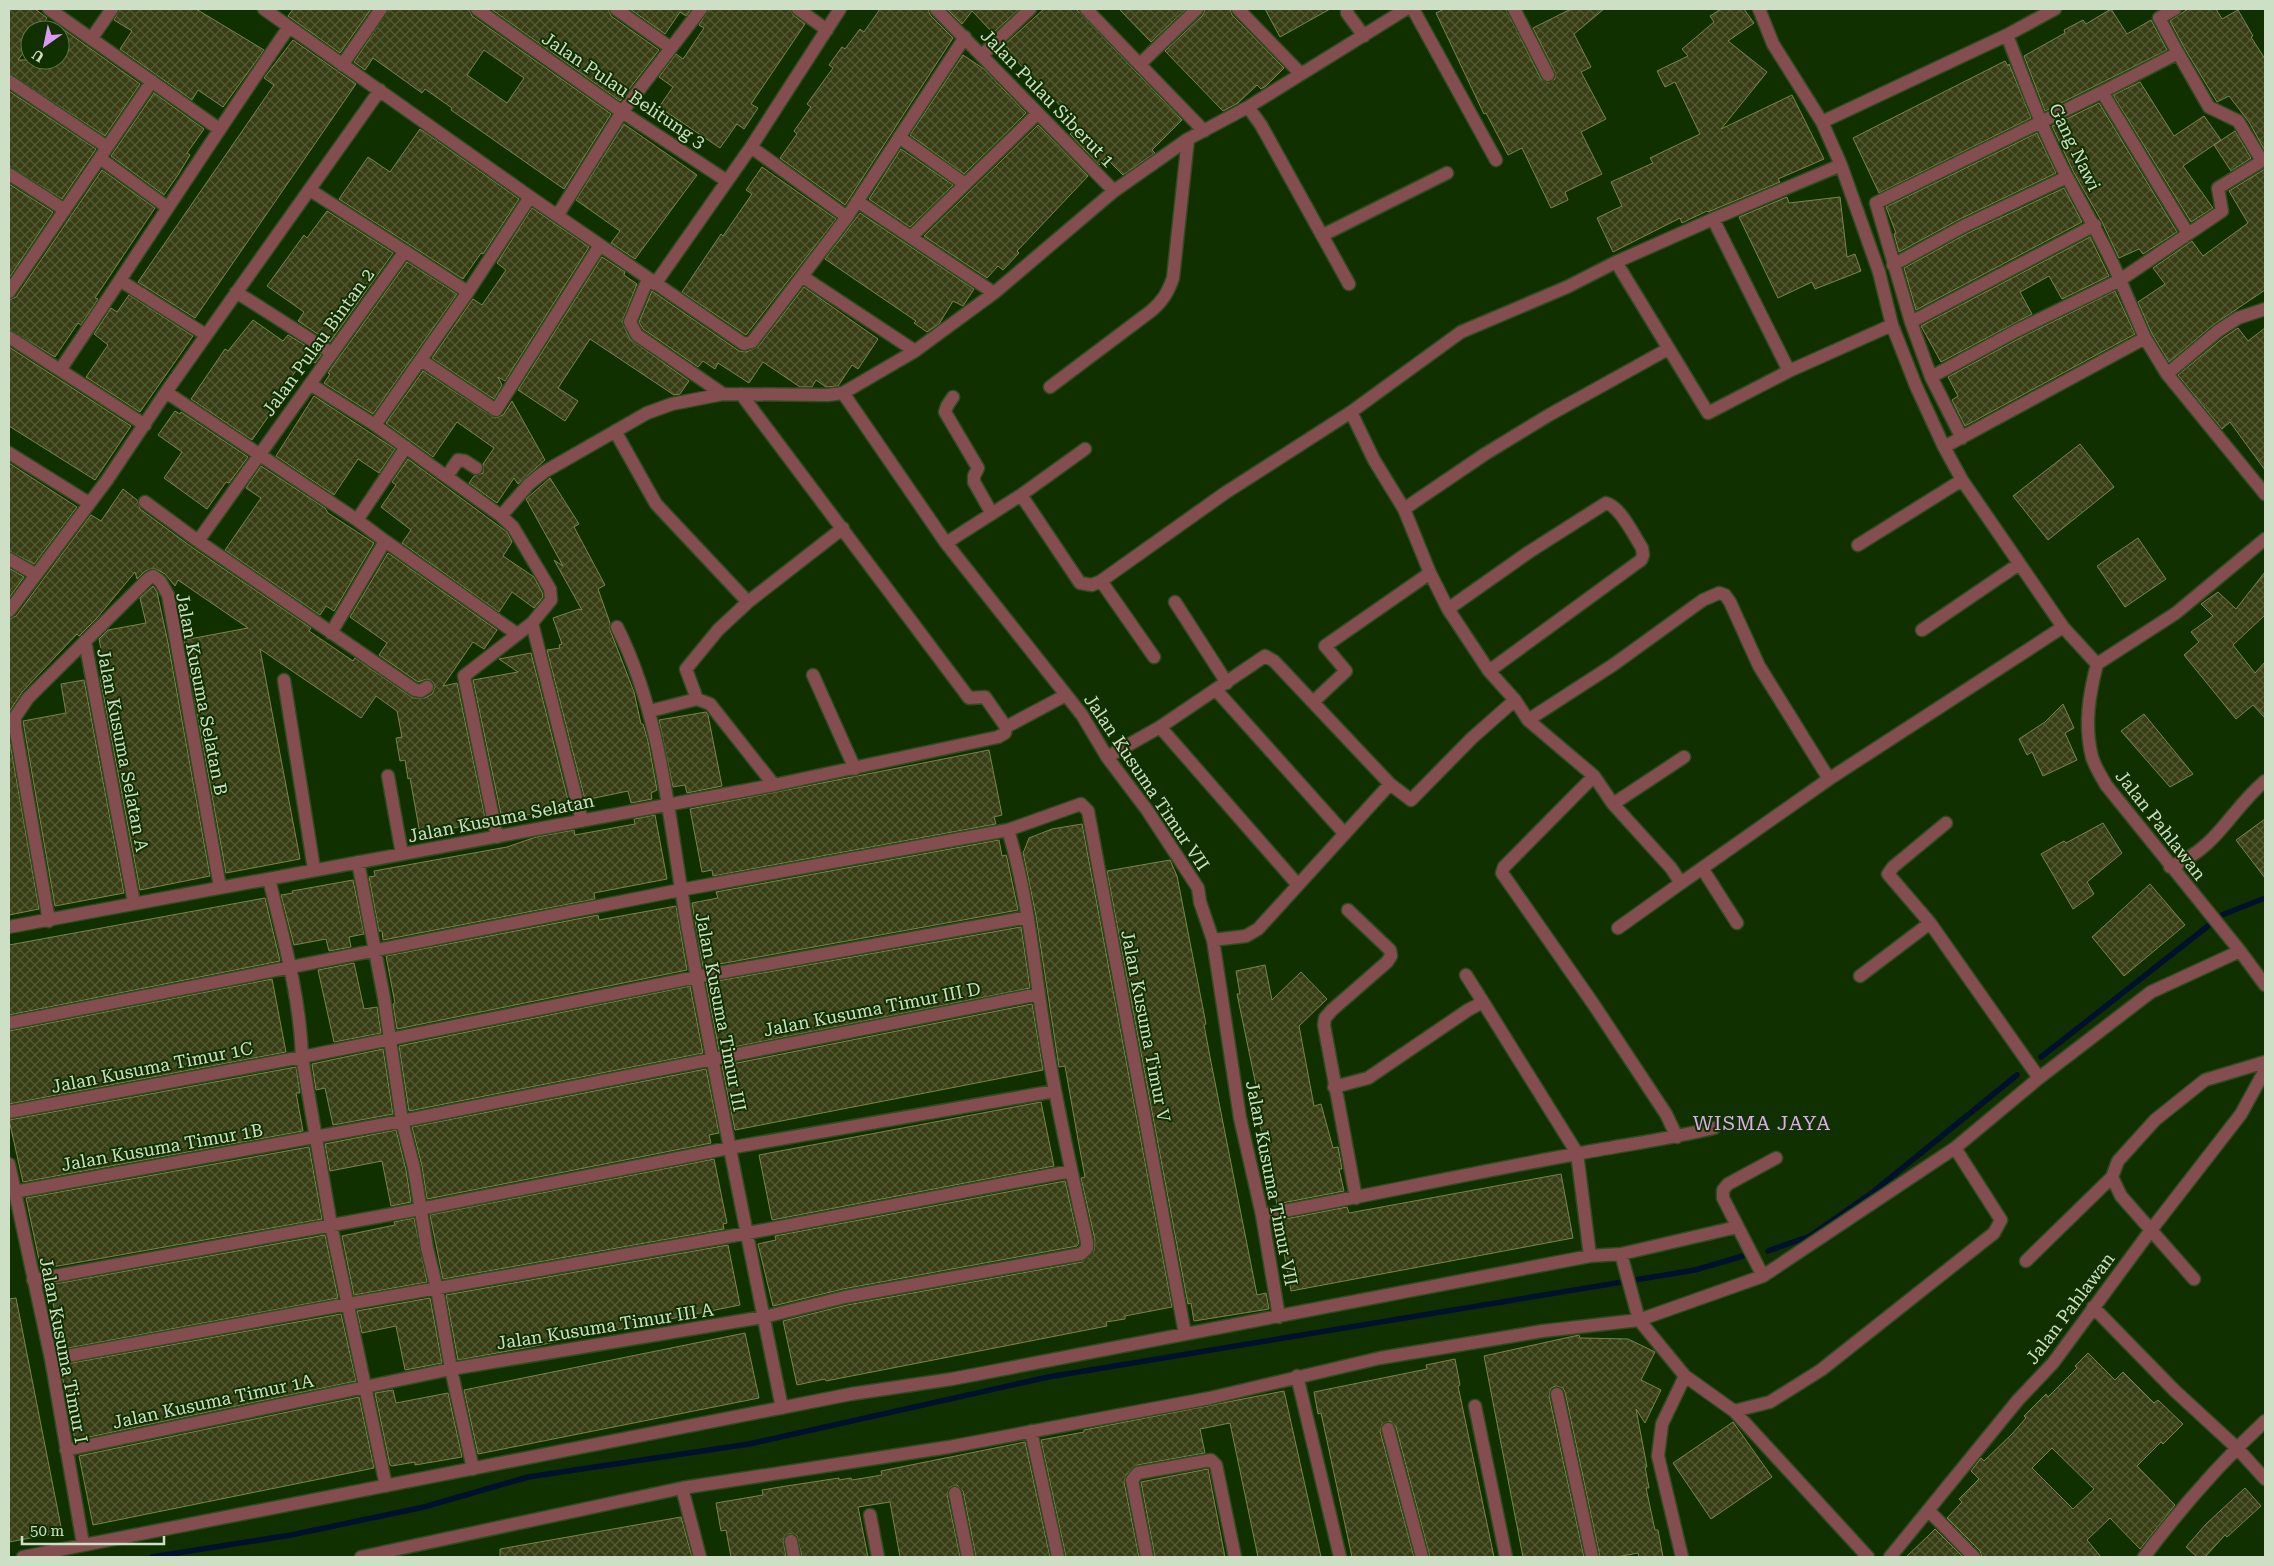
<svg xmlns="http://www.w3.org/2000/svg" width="2274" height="1566" font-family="'Roboto Serif',serif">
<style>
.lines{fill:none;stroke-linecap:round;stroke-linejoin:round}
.stream{stroke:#00112d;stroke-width:5.5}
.building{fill:url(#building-cross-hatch);stroke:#7b8449;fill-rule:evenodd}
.minor-casing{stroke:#2f4c20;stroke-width:15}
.minor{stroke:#844d50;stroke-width:12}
.labels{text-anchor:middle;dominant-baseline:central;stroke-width:4;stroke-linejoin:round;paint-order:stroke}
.street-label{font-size:18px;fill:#cde0c5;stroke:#113000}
.quarter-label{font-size:20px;letter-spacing:1px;fill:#dcaeee;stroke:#113000}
</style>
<defs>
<pattern id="building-cross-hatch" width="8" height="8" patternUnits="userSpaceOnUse" patternTransform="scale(1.25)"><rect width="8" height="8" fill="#383e14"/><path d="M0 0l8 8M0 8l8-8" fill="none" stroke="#545a35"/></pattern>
</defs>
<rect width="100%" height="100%" fill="#113000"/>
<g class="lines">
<path class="stream" d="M2041,1057L2222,915L2265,898
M1768,1251L1810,1236L1873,1192L2017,1075
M152,1557L291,1535L424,1507L528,1477L749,1444L1048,1377L1695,1270L1743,1256"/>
</g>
<path class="building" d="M9,9H35L47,18L39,30H30V43L18,60H60V27L140,84L105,136L9,73Z
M120,9H196L264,50L223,107L198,90L192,100L120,49L132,31L114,20Z
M293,9H371L340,53L288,16Z
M389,9H469L472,16L611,114L564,189L451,110L452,108L425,89L422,93L373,58L365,70L354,62ZM484,50L524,78L507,103L467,75Z
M491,9H608L611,16L659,50L620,101Z
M630,9H691L686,16L680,12L665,34Z
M709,9H790L793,15L805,24L751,104L758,108L744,129L737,124L720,148L659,107L673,87L659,77L676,54L683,59L704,28L699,25Z
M880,9H928L930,15L953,38L845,205L780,158L797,134L794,131L811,107L807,104L833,68L829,65L842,47L845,49L860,29L864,32Z
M947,9H1019L993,33L972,11L962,24Z
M1044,9H1076L1182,120L1152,150L1155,153L1123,175L1106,158L1099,165L1070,134L1079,125L1007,51L1009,49L1004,45Z
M1119,9H1186L1151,42Z
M1205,9H1230L1232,15L1284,68L1266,86L1261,89L1257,85L1238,103L1223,111L1165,51L1203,15Z
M1265,9H1330L1280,37Z
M1444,9H1506L1541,79L1548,83L1555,79V72L1533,28L1571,9H1604L1574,34L1591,67L1581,72L1606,119L1581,132L1602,174L1565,192L1568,200L1551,208L1522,148L1508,155L1486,113L1484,114L1436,13Z
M1721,9H1744L1754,23L1728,41L1767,72L1721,129L1792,95L1824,159L1778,179L1780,182L1708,212L1707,211L1682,223L1680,218L1613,252L1597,218L1622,206L1611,182L1653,163L1650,158L1700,134L1675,82L1665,87L1657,71L1688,56L1682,49L1714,22L1710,16Z
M2111,9L2127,34L2151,20L2167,50L2045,111L2024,56L2065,33L2064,30L2083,20L2086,24Z
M2188,9H2216L2222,19L2238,10L2253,36L2251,37L2265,59V151L2249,122L2229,96L2217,102L2185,49L2170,21Z
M293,40L356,84L195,318L138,282L274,85L264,78Z
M963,55L984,69L1026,113L964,174L910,135Z
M2005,61L2008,66L2009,64L2031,118L1879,193L1853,138Z
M2140,82L2174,136L2204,116L2221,140L2183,166L2213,208L2191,222L2113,95Z
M9,91L96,149L62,199L9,166Z
M154,93L204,129L187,153L190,155L178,175L164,195L111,156Z
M2099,103L2177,232L2143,254L2139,249L2119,258L2102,222L2074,173L2052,126Z
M624,124L697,175L635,259L611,243L620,231L576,200Z
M1038,125L1088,176L1017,251L1019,253L1003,270L998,266L987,278L924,236Z
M420,129L519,199L483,254L481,253L463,279L339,199L368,157L390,172Z
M2235,131L2251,158L2231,171L2214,145Z
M2037,133L2056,173L1958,220L1899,252L1894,234L1896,233L1886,207Z
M901,149L953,185L910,227L869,199Z
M762,167L836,219L746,335L682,292L721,234L723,236L752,194L746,190Z
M2265,169V290L2213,325L2169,362L2152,334L2138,302L2165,284L2153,268L2192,241L2203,256L2248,223L2229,191Z
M102,170L155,208L95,298L98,299L81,325L78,323L55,357L9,329V300L16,297Z
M9,184L53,212L9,278Z
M2064,188L2082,222L1916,310L1904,268L1966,234Z
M1787,197L1789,203L1840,197L1847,257L1855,254L1861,271L1815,289L1812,282L1778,298L1739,217Z
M532,208L589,247L505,381L498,377L502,385L494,399L432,358L473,299L482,305L506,270L497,263Z
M327,211L393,253L330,342L298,321L304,312L267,286L304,235L307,238Z
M860,213L974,289L963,306L953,301L939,324L927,332L914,323L916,321L825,259Z
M2090,237L2109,276L2062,299L2049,276L2020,292L2032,314L1941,362L1921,326Z
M602,257L625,272L624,275L637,284L622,322L630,339L689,381L680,394L674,395L590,339L558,388L578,401L565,421L518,390Z
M407,262L457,294L373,414L324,383L330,374L328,373Z
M804,287L878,339L858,369L852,365L838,386L826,387L816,380L812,387H800L763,362L749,383L718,363L715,369L703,361L698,367L643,329L639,322L652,291L739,351L746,352L758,347Z
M2115,291L2135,334L1965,426L1952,400L1958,396L1948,377L2020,338Z
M129,295L193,336L140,412L86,377L108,345L94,334L111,308L117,312Z
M253,320L283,341L288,335L321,355L315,363L307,357L302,362L281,392L284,394L252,440L191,399L225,349L228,351Z
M2238,328L2248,341L2265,328V470L2230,422L2222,429L2178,375L2223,338Z
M9,347L131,426L95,480L9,426Z
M423,371L495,418L503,415L512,401L545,460L518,484L514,478L497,503L469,483L474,476L483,473V464L494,448L457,422L433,457L386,423Z
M314,396L395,449L379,473L358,459L334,495L276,456Z
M175,411L180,414L181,412L248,457L229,483L226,482L207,509L164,478L182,452L158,435Z
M2080,444L2114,487L2048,540L2013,496Z
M408,459L507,532L512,542L503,556L534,577L542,592L543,597L534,608L512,592L499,612L402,543L411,530L381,507L396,485L392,482Z
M9,463L77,507L34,564L9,551Z
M261,466L325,508L328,513L374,543L334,611L326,606L320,615L225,550L261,498L246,488Z
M550,478L579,524L574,527L605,585L598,589L610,623V630L634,692L641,724H643L648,741L657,790L651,793L652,799L631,803L628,791L585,800L547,650L560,648L559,645L562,644L553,618L579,609L582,610L554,560L563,566L526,499Z
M123,489L137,500L140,509L193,548L311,628L309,631L353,661L355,658L413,698H425L432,694L435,687L433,682L427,679L418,682L379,655L387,643L350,617L388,553L497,630L484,649L473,642L443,686L457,683L486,822L420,834L410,778L408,779L405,760L400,761L396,738L402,737L397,711L376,696L361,718L260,649L300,859L226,873L184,640L248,628L178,580L175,586L165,574L154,568L145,571L137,579L135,572L97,618L79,636L77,634L22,692L9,712V619L16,616L91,515L101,521Z
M2138,538L2166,579L2125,607L2097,566Z
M9,568L24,577L9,598Z
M2265,572V615L2233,645L2255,673L2265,662V718L2253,705L2236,719L2184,655L2199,642L2191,632L2213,616L2201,604L2218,592L2236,609Z
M153,586L157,592L168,643L210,876L140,890L100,677L106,675L99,639L108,630L146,623L140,598Z
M531,653L570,808L502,819L473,680L518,672L499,659Z
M84,680L124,893L55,906L23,721L66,713L61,684Z
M2063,704L2074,728L2065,733L2077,760L2043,776L2032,752L2027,755L2019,739L2045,722Z
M706,712L708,715L722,786L687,793L685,785L673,787L659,720Z
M2144,714L2193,774L2170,787L2121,731Z
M9,737L39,909L9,915Z
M989,750L1002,815L994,817L996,824L713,876L712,870L702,872L690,809Z
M655,815L667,879L594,893L595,899L383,940L382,931H379L369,877L375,876L374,871L507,847L536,837L574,830L575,835L635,824L634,819Z
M2265,819V878L2236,840Z
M2103,823L2122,853L2087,882L2094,894L2073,909L2041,854L2064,841L2066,843Z
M1082,824L1172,1307L1125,1316V1319L1106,1322L1107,1326L826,1381L825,1379L797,1385L783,1321L847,1305L1082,1262L1094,1251L1095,1240L1081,1178L1085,1177L1079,1145L1065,1066L1059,1067L1036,916L1023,852L1024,851L1029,838L1052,829Z
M999,840L1002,856L1006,855L1007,858L1018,910L703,967L692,903L718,898L716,892Z
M1170,860L1177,876L1206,1024L1204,1025L1210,1057L1257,1295L1266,1293L1269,1309L1194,1321L1191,1303L1188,1304L1107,871Z
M353,880L364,934L349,937L351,947L329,951L326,939L294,945L281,895L293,893L292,891Z
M2150,884L2185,925L2124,976L2092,937Z
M265,898L280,961L9,1015V945Z
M676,906L687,970L397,1029L393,1004L395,1003L386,956L598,915L599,920Z
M1021,927L1030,988L719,1050L706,983Z
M354,963L364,1009L377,1007L381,1033L334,1042L318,970Z
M1265,965L1272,1000L1301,972L1327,999L1299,1026L1314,1106L1321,1104L1333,1148L1338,1147L1342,1169H1339L1344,1191L1277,1204L1271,1178H1275L1269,1149L1265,1133L1262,1134L1258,1116H1260L1255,1096L1258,1095L1237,994H1240L1236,971Z
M272,979L286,1052L9,1104V1031Z
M690,986L703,1053L409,1111L399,1046Z
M1032,1004L1043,1070L735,1130L722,1066Z
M383,1049L393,1114L333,1125L325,1088L316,1090L312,1064Z
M296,1067L300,1093H296L303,1131L23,1182L9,1120Z
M706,1069L719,1133L709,1135L711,1143L427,1199L422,1166L412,1127Z
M1041,1102L1054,1166L772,1220L759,1155Z
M396,1130L406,1170L411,1202L391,1206L382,1161L330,1171L325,1144Z
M309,1147L322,1219L41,1269L26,1198Z
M714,1159L727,1223L723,1224L724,1229L443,1279L430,1215Z
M1561,1174L1573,1238L1291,1291L1279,1226L1281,1225L1280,1220L1347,1207L1349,1213Z
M1065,1181L1079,1243L1077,1246L843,1289L773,1306L758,1244L776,1240L775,1236Z
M414,1218L427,1282L354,1295L342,1236L395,1225L394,1222Z
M325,1235L338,1298L63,1349L49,1285Z
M728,1245L740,1305L525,1348L458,1360L446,1295Z
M16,1298L62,1532L9,1542V1299Z
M430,1298L442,1363L405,1370L396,1326L362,1333L357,1311Z
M341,1314L356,1381L75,1440L61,1370L67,1369L66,1364Z
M745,1333L759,1398L478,1454L464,1390Z
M1579,1335L1580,1338L1628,1339L1655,1352L1641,1380L1661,1390L1645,1423L1636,1409L1647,1467H1645L1649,1488H1646L1655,1530H1658L1663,1557H1639L1638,1553L1617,1557H1600L1565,1392L1563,1388L1556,1386L1551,1388L1549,1396L1584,1557H1523L1484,1356Z
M2088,1353L2115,1380L2123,1372L2154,1403L2158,1400L2183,1424L2163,1444L2161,1442L2137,1466L2175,1505L2140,1549L2110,1518L2087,1540L2101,1557H1982L1980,1551L1947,1518L1962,1502L1959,1499L1979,1479L1971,1471L1981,1458L1984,1461L2012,1434L2026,1418L2024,1416L2046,1394L2048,1397L2077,1368L2075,1366ZM2052,1448L2094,1489L2073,1509L2032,1468Z
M1455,1359L1460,1385L1458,1386L1494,1557H1430L1396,1427L1390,1421L1382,1424L1380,1431L1414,1557H1352L1321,1413L1318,1414L1314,1392L1427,1369L1426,1365Z
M393,1390L396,1403L448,1393L462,1457L415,1465V1462L392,1466L390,1465L375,1393Z
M1284,1391L1321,1557H1258L1230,1423L1200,1429L1205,1453L1137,1465L1126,1475L1124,1482L1139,1557H1066L1041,1440L1084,1432V1430Z
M359,1397L374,1468L93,1525L79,1456Z
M1733,1422L1772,1477L1711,1519L1673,1463Z
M1025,1442L1050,1557H976L963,1491L957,1485L950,1487L947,1494L960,1557H900L890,1502L858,1507L868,1557H802L797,1536L790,1533L783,1539L786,1557H731L726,1530L721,1531L716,1503L763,1495L762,1490L780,1487L839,1478V1480L851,1478L852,1480L882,1475L881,1471Z
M1208,1469L1225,1557H1155L1141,1482Z
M2245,1488L2261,1506L2227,1537L2225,1535L2205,1557H2197L2186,1547L2206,1524Z
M681,1517L692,1557H500V1549Z
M1935,1529L1963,1557H1906L1928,1536Z"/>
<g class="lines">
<g class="minor-casing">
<path id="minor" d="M49,9L219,129
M264,9L530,197L744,344L752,342L755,338L847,217L965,37
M477,9L622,112L727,181
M616,9L671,48
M798,9L827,30
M936,9L1114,191
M1086,9L1204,131
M1238,9L1301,74
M1347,9V13L1364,36
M1413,9L1496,160
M1514,9L1548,75
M1759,9L1773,44L1822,122L1841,165L1879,272L1892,325L1916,386L1944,447L1962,480L2063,627L2097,664
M2175,9L2159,18L2178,53L2102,92L2187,232
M2007,35C2025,83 2043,131 2067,177C2084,209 2102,239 2117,273
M91,39L112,9
M982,55L1030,9
M1140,64L1197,9
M342,65L381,9
M9,81L107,147
M1248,107L1261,125L1349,284
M1822,122L2007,35L2055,9
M899,137L965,184
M751,147L847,217
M101,159L167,207
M9,174L65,210
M310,190L468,292
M857,201L994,293
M557,216L622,112L701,9
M1713,219L1789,371
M1323,235L1447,173
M911,237L1038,113
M1616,262L1708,413L1789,371L1892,325
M1893,265L1962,227L2067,177
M803,277L915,351
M648,279L630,322L637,335L723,394
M2120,280L2145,338L2167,374L2265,494
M121,281L206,335
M655,284L751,147L840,9
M9,292L152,81
M236,292L332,353
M1911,322L2095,225
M9,337L145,425
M421,360L496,410L600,245
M60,370C137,256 211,140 289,27
M2167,374L2218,331L2238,318L2265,309
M1931,377L2016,331L2120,280L2222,211L2218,188L2262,161L2238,121L2209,107L2178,53
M310,384L375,425L501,516L513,527L550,589L551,600L532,623L464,676L497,837
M1050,387L1151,311C1163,301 1168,292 1173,278L1188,139
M166,392L357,520L385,541L517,634
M843,393L946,543L1082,715L1107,757L1147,810L1198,888L1200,902L1213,940L1240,1118L1262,1215L1279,1317
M741,394L969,698L985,697L1006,727
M953,397L947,406L945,412L978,468L974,476V482L991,512
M1351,412L1374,460L1404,509L1430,573L1448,609L1489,671L1515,700L1528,720L1594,776L1613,804L1671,868L1681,883L1829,779L2063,627
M375,425L468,292L530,197
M615,431L656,504L748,602
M1962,438L1931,377L1911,322L1876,203L2102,92
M1944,447L2145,338
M9,453L89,503
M447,476L458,460L465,461L476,468
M1021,495L1080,583L1092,585L1101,581L1225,493L1351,412L1461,332L1567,287L1616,262L1713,219L1841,165
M145,502L198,541L415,690L421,691L427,687
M1404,509L1485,454L1549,415L1668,349
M501,516L529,484L544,472L647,413L672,404L723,394L828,395L843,393L915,351L994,293L1114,191L1188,139L1248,107L1406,9
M357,520L406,447
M2265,539L2176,613L2097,664C2089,695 2084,725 2092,757C2095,767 2101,776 2106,785L2240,951L2265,985
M198,541L405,251
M946,543L1021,495L1085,449
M1858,545L1962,480
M9,559L35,574
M1101,581L1154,657
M1175,602L1227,683
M1448,609L1529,552L1606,503C1620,506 1634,536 1642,548L1643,555L1641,560L1489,671
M9,611L107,480L166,392L380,90
M532,623L582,821
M617,627C665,723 669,831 689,935C718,1093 750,1250 782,1408
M1922,630L2019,564
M331,633L385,541
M85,641L134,903
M813,675L855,769
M284,680L314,869
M1216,690L1344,833
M697,699L686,669L718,630L748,602L843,528
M1313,702L1346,671L1325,646L1430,573
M650,711L697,699L710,704L774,785
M1528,720L1613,665L1703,600L1719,593L1725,595L1730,602L1759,666L1829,779
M1160,727L1298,885
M1107,757L1160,727L1265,656L1274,661L1390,784L1411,800L1472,738L1515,700
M388,776L402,854
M1594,776L1504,867L1502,873L1594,1005L1666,1114L1677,1137
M1613,804L1684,757
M358,862L384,998L402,1121L414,1168L427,1248L437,1289L451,1369L473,1469
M2170,867C2219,847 2229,811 2265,781
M1702,868L1737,923
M269,879C283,937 300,996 302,1057L331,1225L386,1486
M1348,910L1390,950L1391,956L1387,962L1332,1010L1325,1018L1324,1025L1356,1198
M49,921L15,726V717L28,698L149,578L153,576L160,581L168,595L220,887
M1930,923L1888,874L1893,867L1946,823
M9,927L774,785L998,737L1005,733L1006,727L1066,695
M1618,928L1681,883
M1213,940L1246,936L1258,929L1390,784
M1466,975L1483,1002
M1860,976L1930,923L2039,1078
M9,1023L680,890L1008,830L1081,804L1088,811L1185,1334
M1334,1087L1368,1078L1468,1010L1483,1002L1577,1153L1590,1256
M9,1112L302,1057L696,977L1028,917
M9,1164L51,1359L83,1544
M14,1192L402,1121L1039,994
M1262,1215C1367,1196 1471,1173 1576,1154C1623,1145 1669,1139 1714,1128
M1621,1254L1639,1320L1685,1376L1734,1411L1868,1557
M2026,1261L2112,1177
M1763,1276L1723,1198V1190L1728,1184L1776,1158
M2194,1279L2121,1196L2112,1177L2118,1161L2155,1120L2205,1080L2265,1062
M33,1280L420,1209L729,1148L1055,1091
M2093,1307L2174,1390L2237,1448L2265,1479
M51,1359L348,1304L748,1233L1071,1171
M1297,1376L1340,1557
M1557,1394L1592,1557
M1475,1406L1506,1557
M1734,1411L1770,1402L1821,1370L1994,1233L2001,1220L1955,1148
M1388,1429L1422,1557
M1031,1431L1058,1557
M66,1450L451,1369L764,1317L845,1297L1081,1254L1087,1248V1242C1072,1175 1057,1108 1046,1040C1034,970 1029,898 1008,830
M682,1488L700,1557
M955,1493L968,1557
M1928,1510L1974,1557
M870,1515L878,1557
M791,1541L794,1557
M23,1557L851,1394L952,1379L1590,1256L1621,1254L1737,1227
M361,1557L682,1488L949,1447L1210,1398L1380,1358L1543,1331L1639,1320L1763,1276L1955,1148L2039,1078L2151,992L2240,951
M1147,1557L1132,1480L1138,1473L1211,1460L1216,1465L1235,1557
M1682,1557L1658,1456L1662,1424L1685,1376
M1890,1557L2018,1400L2053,1363L2151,1230L2241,1114L2265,1070
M2144,1557C2180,1509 2221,1462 2265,1421"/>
</g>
<use href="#minor" class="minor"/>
</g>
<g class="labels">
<g class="street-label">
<text transform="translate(624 90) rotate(34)">Jalan Pulau Belitung 3</text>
<text transform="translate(1048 98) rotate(46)">Jalan Pulau Siberut 1</text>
<text transform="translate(2075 147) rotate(64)">Gang Nawi</text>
<text transform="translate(318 342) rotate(-54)">Jalan Pulau Bintan 2</text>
<text transform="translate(202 694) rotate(79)">Jalan Kusuma Selatan B</text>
<text transform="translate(123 750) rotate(79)">Jalan Kusuma Selatan A</text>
<text transform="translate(1147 782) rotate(56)">Jalan Kusuma Timur VII</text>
<text transform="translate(501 818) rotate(-11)">Jalan Kusuma Selatan</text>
<text transform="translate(2161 825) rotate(52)">Jalan Pahlawan</text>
<text transform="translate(872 1009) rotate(-11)">Jalan Kusuma Timur III D</text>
<text transform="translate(721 1012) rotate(79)">Jalan Kusuma Timur III</text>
<text transform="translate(1146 1026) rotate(79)">Jalan Kusuma Timur V</text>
<text transform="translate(152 1067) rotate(-11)">Jalan Kusuma Timur 1C</text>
<text transform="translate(162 1147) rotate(-10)">Jalan Kusuma Timur 1B</text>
<text transform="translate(1272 1183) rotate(79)">Jalan Kusuma Timur VII</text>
<text transform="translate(2070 1308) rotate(-53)">Jalan Pahlawan</text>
<text transform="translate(605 1326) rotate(-9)">Jalan Kusuma Timur III A</text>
<text transform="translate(64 1350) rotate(79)">Jalan Kusuma Timur I</text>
<text transform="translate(213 1401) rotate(-12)">Jalan Kusuma Timur 1A</text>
</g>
<g class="quarter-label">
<text x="1762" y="1123">WISMA JAYA</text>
</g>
</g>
<rect width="2274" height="1566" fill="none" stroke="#cde0c5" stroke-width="20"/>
<g transform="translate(45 45) rotate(213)"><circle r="24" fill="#113000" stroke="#5c764f"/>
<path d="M0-4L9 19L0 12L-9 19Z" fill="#db99f5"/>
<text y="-8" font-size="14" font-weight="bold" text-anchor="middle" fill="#cde0c5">U</text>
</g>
<path d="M22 1536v8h142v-8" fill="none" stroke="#cde0c5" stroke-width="2.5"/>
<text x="30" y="1536" font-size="15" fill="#cde0c5" stroke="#113000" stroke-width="4" paint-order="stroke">50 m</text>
</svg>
